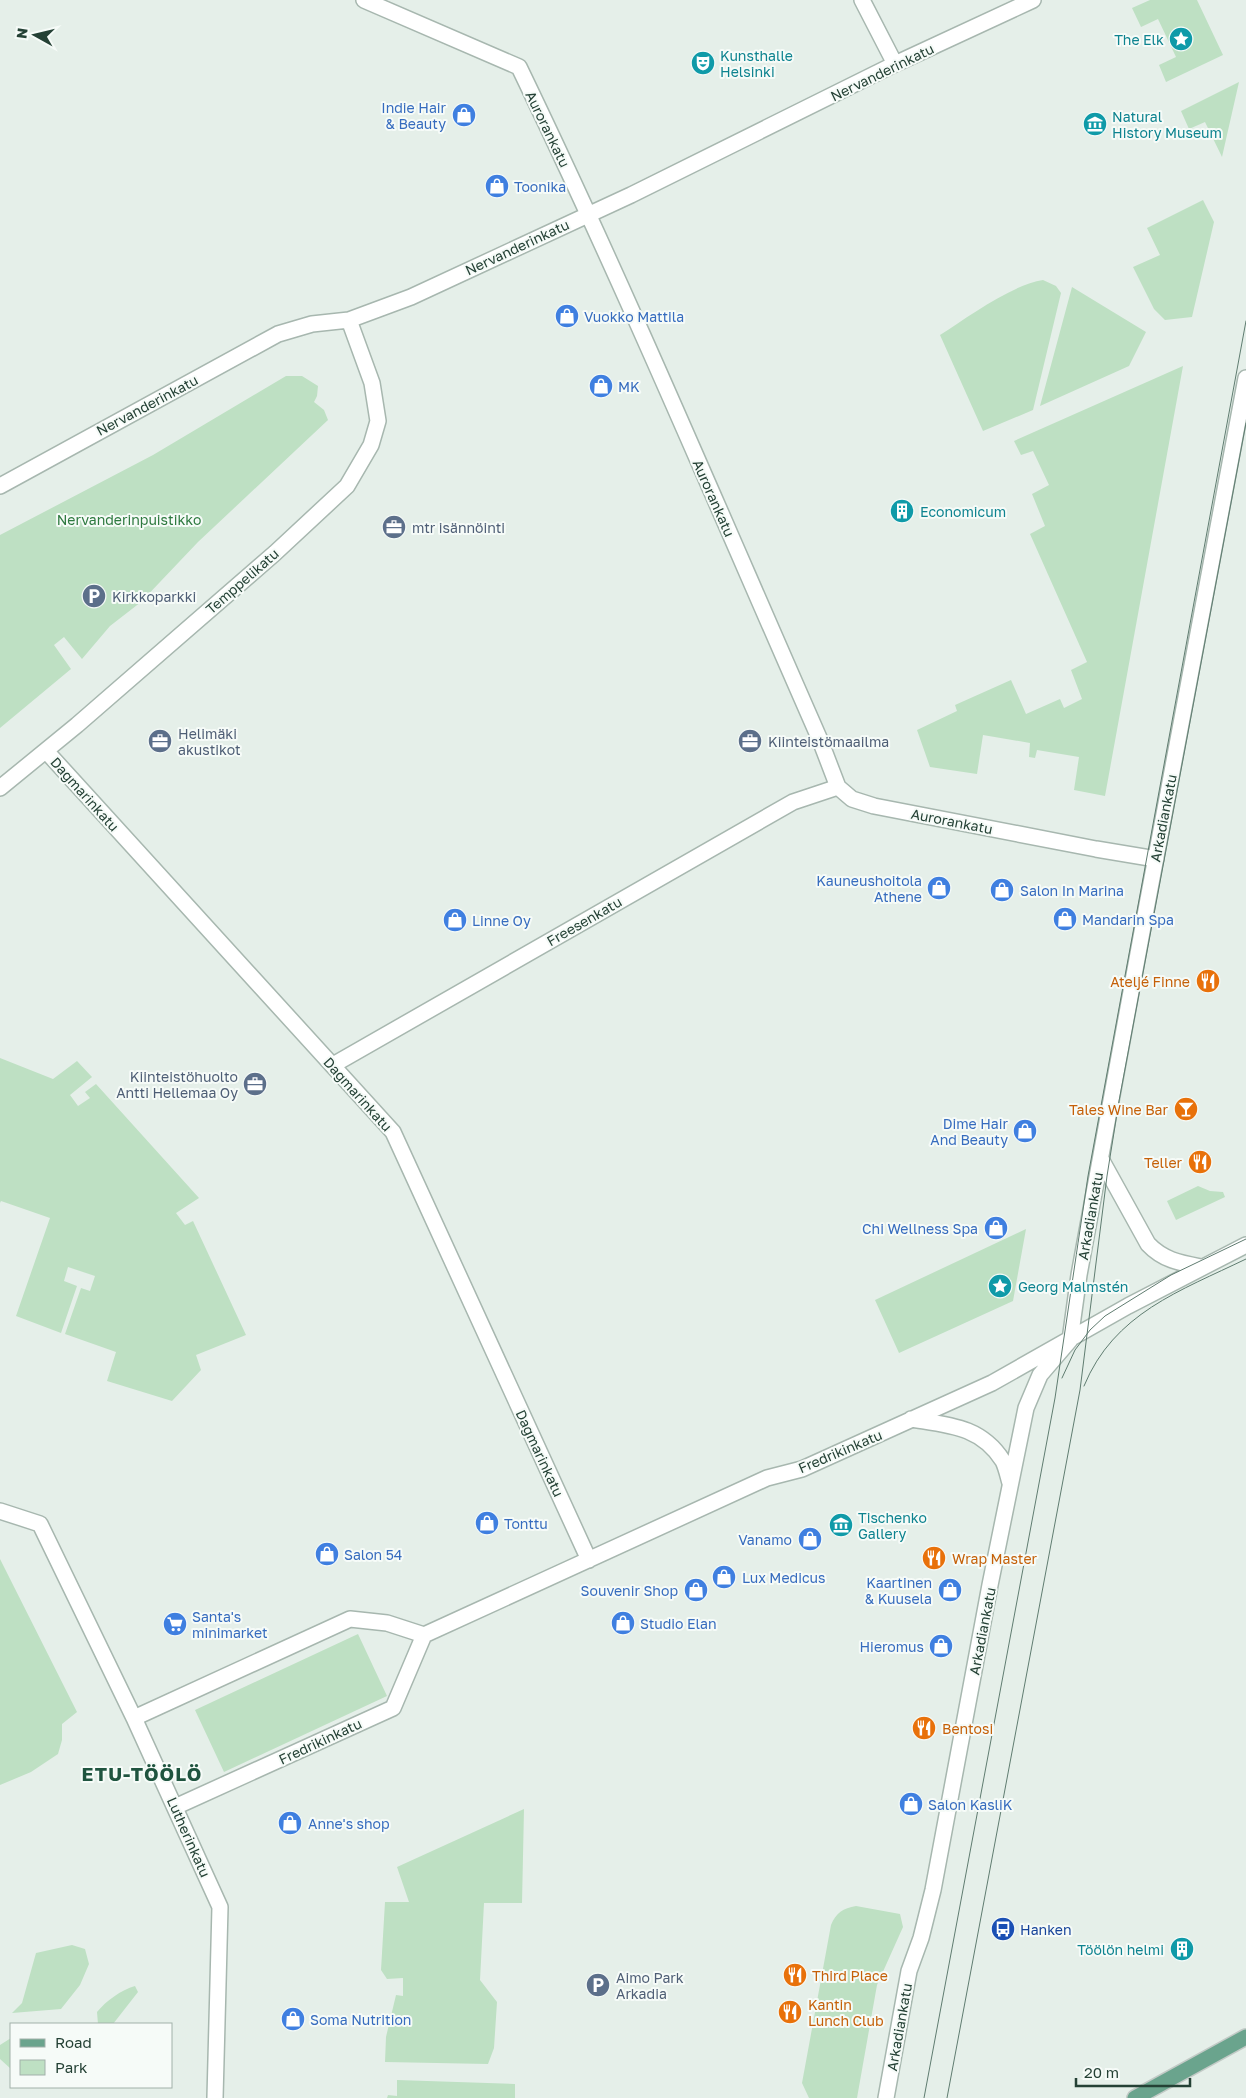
<svg xmlns="http://www.w3.org/2000/svg" width="1246" height="2098" font-family="'Golos Text',sans-serif">
<style>
.green{fill:#bee0c3}
.lines{fill:none;stroke-linecap:round;stroke-linejoin:round}
.minor-casing{stroke:#a7b7af;stroke-width:18}
.major-casing{stroke:#c2cac6;stroke-width:18}
.minor{stroke:#fff;stroke-width:15}
.major{stroke:#6aa48d;stroke-width:15}
.tram{stroke:#5f7c70;stroke-width:1}
.labels{text-anchor:middle;dominant-baseline:central;stroke-width:4;stroke-linejoin:round;paint-order:stroke}
.culture-label{font-size:14px;fill:#0d838f;stroke:#f6fbf8;text-anchor:start}
.street-label{font-size:14px;fill:#244135;stroke:#f6fbf8}
.shop-label{font-size:14px;fill:#366cbe;stroke:#f6fbf8;text-anchor:start}
.park-label{font-size:14px;fill:#2d793f;stroke:#f6fbf8}
.service-label{font-size:14px;fill:#4e5e75;stroke:#f6fbf8;text-anchor:start}
.food-label{font-size:14px;fill:#c56008;stroke:#f6fbf8;text-anchor:start}
.transit-label{font-size:14px;fill:#164399;stroke:#f6fbf8;text-anchor:start}
.district-label{font-size:19px;font-weight:bold;letter-spacing:1px;fill:#1f543f;stroke:#f6fbf8}
</style>
<rect width="100%" height="100%" fill="#e5efe9"/>
<path class="green" d="M1150,0H1197L1223,55L1166,82L1159,65L1176,57L1158,19L1141,27L1132,8Z
M1239,82L1222,157L1205,122L1189,129L1181,111Z
M1203,200L1214,222L1192,317L1165,320L1154,309L1133,267L1160,255L1147,228Z
M1043,280L1056,286L1061,293L1033,410L983,431L940,335C968,317 1011,285 1043,280Z
M1072,287L1146,332L1129,366L1040,406Z
M1183,366L1105,796L1074,790L1079,757L1037,750L1035,758L1029,757L1030,743L983,735L977,774L930,767L917,730L957,711L955,705L1011,680L1026,714L1060,699L1064,708L1082,699L1071,670L1087,662L1030,534L1045,526L1032,494L1049,485L1033,451L1021,455L1014,441Z
M286,376H302L318,386L317,396L314,402L324,410L328,420L198,542L141,602L110,626L82,659L64,637L54,645L71,669L0,728V535L153,455Z
M0,1058L53,1079L77,1061L92,1077L70,1095L78,1106L90,1098L85,1092L96,1084L199,1198L176,1213L185,1225L193,1221L246,1335L196,1355L201,1370L172,1401L107,1381L116,1352L65,1334L81,1288L90,1291L95,1276L68,1267L64,1281L77,1286L61,1333L16,1316L50,1218L1,1201L0,1203Z
M1198,1186L1210,1191L1223,1192L1225,1197L1176,1220L1167,1201Z
M1026,1229L1013,1301L899,1353L875,1300Z
M0,1559L77,1712L62,1724V1740L58,1754L31,1772L0,1785Z
M358,1634L387,1696L224,1772L195,1710Z
M524,1809L522,1903H484L480,1980L497,2002L494,2048L488,2064L385,2062L386,2037L396,1995L403,1996V1978L387,1979L381,1970L385,1902H409L397,1867Z
M856,1906L900,1914L903,1927L877,1985L857,2098H809L802,2083L831,1925C836,1913 843,1908 856,1906Z
M72,1945L85,1949L89,1964L80,1985L61,2009L12,2013L22,2003L36,1953Z
M135,1986L138,1992L113,2024H98L97,2012C106,2001 121,1990 135,1986Z
M11,2038V2069L0,2059V2045Z
M397,2080L515,2084V2098H387L388,2095L397,2096Z"/>
<g class="lines">
<g class="minor-casing">
<path id="minor" d="M364,0L519,67C626,289 721,515 820,740L838,787L852,799L874,806L1096,849L1156,859
M862,0L895,64
M0,486L278,334L312,324L349,320L411,297L631,195L895,64L1033,0
M47,752L393,1132L589,1560
M0,788L77,725L275,553L347,486L371,445L378,421L372,383L349,320
M333,1065L793,802L838,787
M1101,1159L1148,1244C1163,1260 1180,1263 1201,1267
M911,1419C948,1425 981,1426 1003,1461C1006,1467 1008,1476 1010,1483
M0,1511L40,1524L134,1718L220,1907L215,2098
M134,1718L350,1619L387,1623L424,1635L767,1478L802,1469L992,1383L1128,1306L1246,1245
M175,1807L393,1708L424,1635
M886,2098L909,1971L921,1938L933,1890L990,1585L1026,1408L1040,1375L1070,1340L1079,1275L1146,910L1246,378"/>
</g>
<g class="major-casing">
<path id="major" d="M1135,2098L1246,2037"/>
</g>
<use href="#minor" class="minor"/>
<use href="#major" class="major"/>
<path class="tram" d="M1062,1378L1075,1350L1090,1330L1105,1316L1171,1275L1246,1239
M1084,1386C1114,1313 1180,1291 1246,1259
M924,2098L1055,1398L1088,1176L1246,321
M947,2098L1080,1390L1107,1176L1119,1101L1246,423"/>
</g>
<defs>
<g id="sight-disc" transform="scale(1.25)"><circle r="9.5" fill="#0f9aa8" stroke="#f6fbf8"/><path d="M0-6L1.8-2.2L6-1.7L2.9 1.2L3.7 5.4L0 3.3L-3.7 5.4L-2.9 1.2L-6-1.7L-1.8-2.2Z" fill="#fff"/></g>
<g id="theatre-disc" transform="scale(1.25)"><circle r="9.5" fill="#0f9aa8" stroke="#f6fbf8"/><path d="M-5-5.5Q0-4 5-5.5V0Q5 5 0 6Q-5 5-5 0ZM-3.3-2.5H-1v1.5H-3.3ZM1-2.5H3.3v1.5H1ZM-2.8 1Q0 5.5 2.8 1Z" fill="#fff"/></g>
<g id="shop-disc" transform="scale(1.25)"><circle r="9.5" fill="#3f7fe0" stroke="#f6fbf8"/><path d="M-5-2.5h2.3a2.7 3.5 0 0 1 5.4 0H5L5.5 6h-11ZM-1.5-2.5h3a1.5 2.3 0 0 0-3 0Z" fill="#fff"/></g>
<g id="museum-disc" transform="scale(1.25)"><circle r="9.5" fill="#0f9aa8" stroke="#f6fbf8"/><path d="M0-6L6-3V-2H-6V-3ZM-5-1h2V3h-2ZM-1-1h2V3h-2ZM3-1h2V3H3ZM-6 4H6V6H-6Z" fill="#fff"/></g>
<g id="building-disc" transform="scale(1.25)"><circle r="9.5" fill="#0f9aa8" stroke="#f6fbf8"/><path d="M-4-6H4V6H1V3H-1V6H-4ZM-2.5-4.3h1.7v1.8h-1.7ZM.8-4.3h1.7v1.8H.8ZM-2.5-1h1.7V.8h-1.7ZM.8-1h1.7V.8H.8Z" fill="#fff"/></g>
<g id="office-disc" transform="scale(1.25)"><circle r="9.5" fill="#5c6f8a" stroke="#f6fbf8"/><path d="M-6-3h4V-5.5h4V-3h4V5H-6ZM-1-4.5V-3h2v-1.5ZM-6 0V1H6V0Z" fill="#fff"/></g>
<g id="parking-disc" transform="scale(1.25)"><circle r="9.5" fill="#5c6f8a" stroke="#f6fbf8"/><path d="M-3.5-5.5H1a3.5 3.5 0 0 1 0 7H-1V5.5H-3.5ZM-1-3.4V-.6H.8a1.4 1.4 0 0 0 0-2.8Z" fill="#fff"/></g>
<g id="restaurant-disc" transform="scale(1.25)"><circle r="9.5" fill="#e8710a" stroke="#f6fbf8"/><path d="M-5-6h1v4h1v-4h1v4h1v-4h1v5L-1.5 .5V6h-2V.5L-5-1ZM5-6V6H3V1.5H1.5Q1.5-4 5-6Z" fill="#fff"/></g>
<g id="bar-disc" transform="scale(1.25)"><circle r="9.5" fill="#e8710a" stroke="#f6fbf8"/><path d="M-6-5H6L.8 .8V4.5H3.5V6h-7V4.5H-.8V.8Z" fill="#fff"/></g>
<g id="supermarket-disc" transform="scale(1.25)"><circle r="9.5" fill="#3f7fe0" stroke="#f6fbf8"/><path d="M-6-5.5h2.5l.6 2H6L4.5 2H-2.5L-4.4-4H-6ZM-1.5 3.2a1.3 1.3 0 1 0 .1 0ZM3 3.2a1.3 1.3 0 1 0 .1 0Z" fill="#fff"/></g>
<g id="bus-disc" transform="scale(1.25)"><circle r="9.5" fill="#1a4fb4" stroke="#f6fbf8"/><path d="M-5-6H5V4H4V6H2V4H-2V6H-4V4H-5ZM-3.5-4V0h7V-4ZM-3.5 1.2v1.5H-2V1.2ZM2 1.2v1.5H3.5V1.2Z" fill="#fff"/></g>
</defs>
<g fill-rule="evenodd">
<use href="#sight-disc" x="1181" y="39"/>
<use href="#theatre-disc" x="703" y="63"/>
<use href="#shop-disc" x="464" y="115"/>
<use href="#museum-disc" x="1095" y="124"/>
<use href="#shop-disc" x="497" y="186"/>
<use href="#shop-disc" x="567" y="316"/>
<use href="#shop-disc" x="601" y="386"/>
<use href="#building-disc" x="902" y="511"/>
<use href="#office-disc" x="394" y="527"/>
<use href="#parking-disc" x="94" y="596"/>
<use href="#office-disc" x="160" y="741"/>
<use href="#office-disc" x="750" y="741"/>
<use href="#shop-disc" x="939" y="888"/>
<use href="#shop-disc" x="1002" y="890"/>
<use href="#shop-disc" x="1065" y="919"/>
<use href="#shop-disc" x="455" y="920"/>
<use href="#restaurant-disc" x="1208" y="981"/>
<use href="#office-disc" x="255" y="1084"/>
<use href="#bar-disc" x="1186" y="1109"/>
<use href="#shop-disc" x="1025" y="1131"/>
<use href="#restaurant-disc" x="1200" y="1162"/>
<use href="#shop-disc" x="996" y="1228"/>
<use href="#sight-disc" x="1000" y="1286"/>
<use href="#shop-disc" x="487" y="1523"/>
<use href="#museum-disc" x="841" y="1525"/>
<use href="#shop-disc" x="810" y="1539"/>
<use href="#shop-disc" x="327" y="1554"/>
<use href="#restaurant-disc" x="934" y="1558"/>
<use href="#shop-disc" x="724" y="1577"/>
<use href="#shop-disc" x="696" y="1590"/>
<use href="#shop-disc" x="950" y="1590"/>
<use href="#shop-disc" x="623" y="1623"/>
<use href="#supermarket-disc" x="175" y="1624"/>
<use href="#shop-disc" x="941" y="1646"/>
<use href="#restaurant-disc" x="924" y="1728"/>
<use href="#shop-disc" x="911" y="1804"/>
<use href="#shop-disc" x="290" y="1823"/>
<use href="#bus-disc" x="1003" y="1929"/>
<use href="#building-disc" x="1182" y="1949"/>
<use href="#restaurant-disc" x="795" y="1975"/>
<use href="#parking-disc" x="598" y="1985"/>
<use href="#restaurant-disc" x="790" y="2012"/>
<use href="#shop-disc" x="293" y="2019"/>
</g>
<g class="labels">
<g class="culture-label">
<text x="1164" y="39" text-anchor="end">The Elk</text>
<text x="720" y="55">Kunsthalle<tspan x="720" dy="16">Helsinki</tspan></text>
<text x="1112" y="116">Natural<tspan x="1112" dy="16">History Museum</tspan></text>
<text x="920" y="511">Economicum</text>
<text x="1018" y="1286">Georg Malmstén</text>
<text x="858" y="1517">Tischenko<tspan x="858" dy="16">Gallery</tspan></text>
<text x="1164" y="1949" text-anchor="end">Töölön helmi</text>
</g>
<g class="street-label">
<text transform="translate(882 72) rotate(-26)">Nervanderinkatu</text>
<text transform="translate(548 129) rotate(64)">Aurorankatu</text>
<text transform="translate(517 247) rotate(-25)">Nervanderinkatu</text>
<text transform="translate(147 405) rotate(-28)">Nervanderinkatu</text>
<text transform="translate(714 498) rotate(66)">Aurorankatu</text>
<text transform="translate(242 581) rotate(-41)">Temppelikatu</text>
<text transform="translate(85 794) rotate(48)">Dagmarinkatu</text>
<text transform="translate(1163 818) rotate(-79)">Arkadiankatu</text>
<text transform="translate(952 821) rotate(11)">Aurorankatu</text>
<text transform="translate(584 921) rotate(-30)">Freesenkatu</text>
<text transform="translate(358 1094) rotate(48)">Dagmarinkatu</text>
<text transform="translate(1090 1216) rotate(-80)">Arkadiankatu</text>
<text transform="translate(840 1451) rotate(-23)">Fredrikinkatu</text>
<text transform="translate(540 1453) rotate(65)">Dagmarinkatu</text>
<text transform="translate(982 1631) rotate(-79)">Arkadiankatu</text>
<text transform="translate(320 1741) rotate(-25)">Fredrikinkatu</text>
<text transform="translate(189 1837) rotate(66)">Lutherinkatu</text>
<text transform="translate(899 2027) rotate(-80)">Arkadiankatu</text>
</g>
<g class="shop-label">
<text x="446" y="107" text-anchor="end">Indie Hair<tspan x="446" dy="16">&amp; Beauty</tspan></text>
<text x="514" y="186">Toonika</text>
<text x="584" y="316">Vuokko Mattila</text>
<text x="618" y="386">MK</text>
<text x="922" y="880" text-anchor="end">Kauneushoitola<tspan x="922" dy="16">Athene</tspan></text>
<text x="1020" y="890">Salon In Marina</text>
<text x="1082" y="919">Mandarin Spa</text>
<text x="472" y="920">Linne Oy</text>
<text x="1008" y="1123" text-anchor="end">Dime Hair<tspan x="1008" dy="16">And Beauty</tspan></text>
<text x="978" y="1228" text-anchor="end">Chi Wellness Spa</text>
<text x="504" y="1523">Tonttu</text>
<text x="792" y="1539" text-anchor="end">Vanamo</text>
<text x="344" y="1554">Salon 54</text>
<text x="742" y="1577">Lux Medicus</text>
<text x="932" y="1582" text-anchor="end">Kaartinen<tspan x="932" dy="16">&amp; Kuusela</tspan></text>
<text x="678" y="1590" text-anchor="end">Souvenir Shop</text>
<text x="192" y="1616">Santa's<tspan x="192" dy="16">minimarket</tspan></text>
<text x="640" y="1623">Studio Elan</text>
<text x="924" y="1646" text-anchor="end">Hieromus</text>
<text x="928" y="1804">Salon KasliK</text>
<text x="308" y="1823">Anne's shop</text>
<text x="310" y="2019">Soma Nutrition</text>
</g>
<g class="park-label">
<text x="129" y="519">Nervanderinpuistikko</text>
</g>
<g class="service-label">
<text x="412" y="527">mtr isännöinti</text>
<text x="112" y="596">Kirkkoparkki</text>
<text x="178" y="733">Helimäki<tspan x="178" dy="16">akustikot</tspan></text>
<text x="768" y="741">Kiinteistömaailma</text>
<text x="238" y="1076" text-anchor="end">Kiinteistöhuolto<tspan x="238" dy="16">Antti Hellemaa Oy</tspan></text>
<text x="616" y="1977">Aimo Park<tspan x="616" dy="16">Arkadia</tspan></text>
</g>
<g class="food-label">
<text x="1190" y="981" text-anchor="end">Ateljé Finne</text>
<text x="1168" y="1109" text-anchor="end">Tales Wine Bar</text>
<text x="1182" y="1162" text-anchor="end">Teller</text>
<text x="952" y="1558">Wrap Master</text>
<text x="942" y="1728">Bentosi</text>
<text x="812" y="1975">Third Place</text>
<text x="808" y="2004">Kantin<tspan x="808" dy="16">Lunch Club</tspan></text>
</g>
<g class="transit-label">
<text x="1020" y="1929">Hanken</text>
</g>
<g class="district-label">
<text x="142" y="1773">ETU-TÖÖLÖ</text>
</g>
</g>
<rect x="10" y="2023" width="162" height="65" fill="#f6fbf8" stroke="#a2b1aa"/>
<rect x="20" y="2039" width="25" height="8" fill="#6aa48d" stroke="#a2b1aa"/>
<text x="55" y="2048" font-size="15" fill="#244135">Road</text>
<rect x="20" y="2060" width="25" height="15" fill="#bee0c3" stroke="#a2b1aa"/>
<text x="55" y="2073" font-size="15" fill="#244135">Park</text>
<g transform="translate(35 35) rotate(278)" stroke="#f6fbf8" stroke-width="4" paint-order="stroke">
<path d="M0-4L9 19L0 12L-9 19Z" fill="#244135"/>
<text y="-8" font-size="14" font-weight="bold" text-anchor="middle" fill="#244135">N</text>
</g>
<path d="M1076 2078v8h114v-8" fill="none" stroke="#244135" stroke-width="2.5"/>
<text x="1084" y="2078" font-size="15" fill="#244135" stroke="#f6fbf8" stroke-width="4" paint-order="stroke">20 m</text>
</svg>
